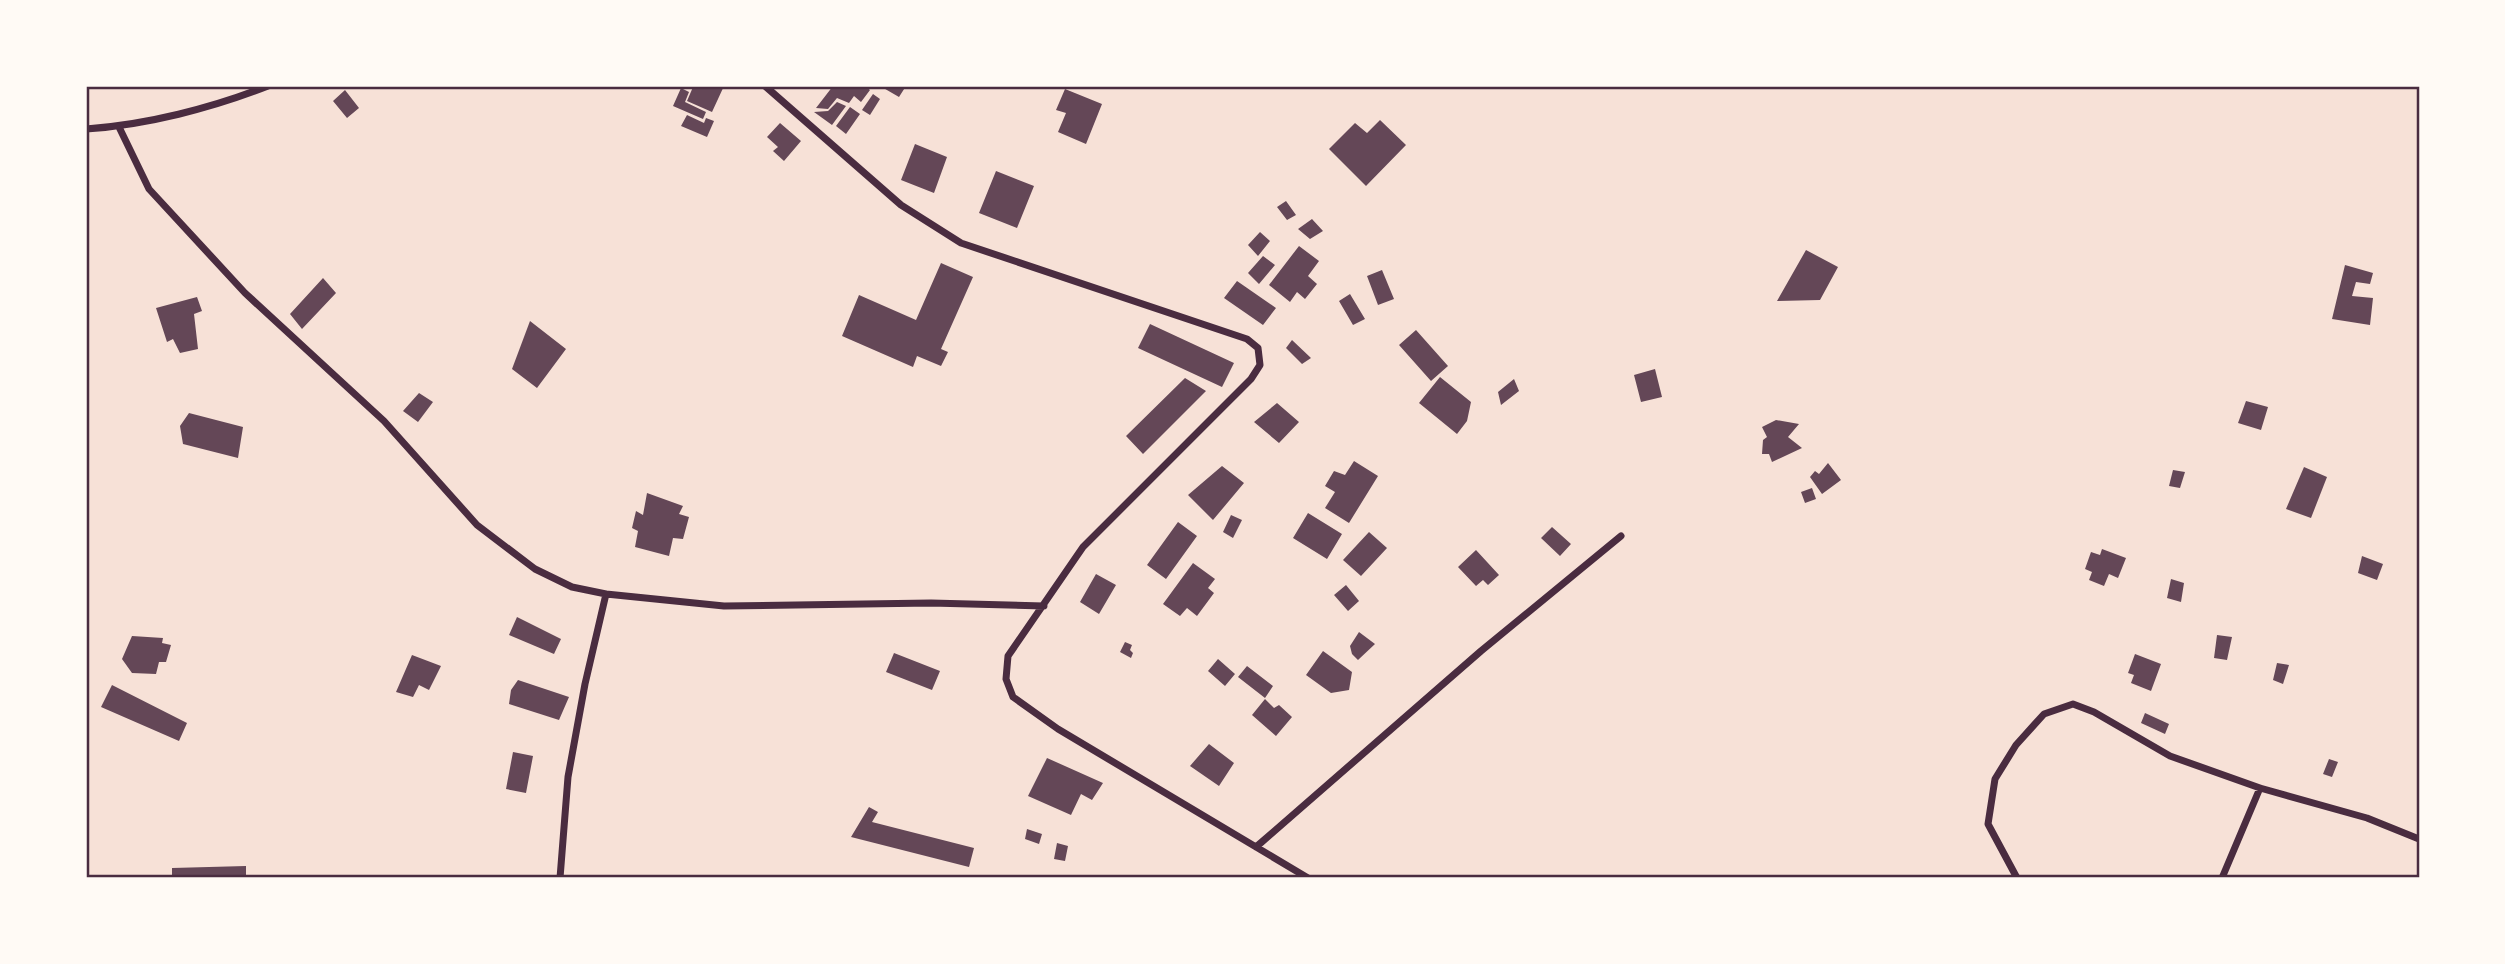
<svg xmlns="http://www.w3.org/2000/svg" width="2505" height="964" font-family="'Space Grotesk',sans-serif">
<style>
.building{fill:#644757}
.lines{fill:none;stroke-linecap:round;stroke-linejoin:round}
.minor{stroke:#4a2c40;stroke-width:7}
.neatline{fill:none;stroke:#4a2c40;stroke-width:2.5}
</style>
<rect width="100%" height="100%" fill="#f7e1d7"/>
<path class="building" d="M698,86H724L712,112L687,101L693,87L697,89Z
M833,86H865L870,90L861,102L854,96L849,103L837,98L828,109L816,108Z
M880,86H906L899,97Z
M681,88L689,92L685,102L706,112L703,119L673,106Z
M1065,89L1102,104L1086,144L1058,132L1066,113L1056,110Z
M345,90L359,108L347,118L333,101Z
M873,94L880,99L870,115L862,110Z
M837,102L846,106L832,125L814,112L828,111Z
M850,107L860,114L846,134L836,126Z
M687,115L704,123L706,118L714,121L707,137L681,126Z
M1380,120L1406,145L1366,186L1329,149L1355,123L1367,133Z
M780,123L801,141L784,161L773,151L778,147L767,137Z
M915,144L947,157L934,193L901,180Z
M996,171L1034,186L1017,228L979,213Z
M1286,201L1296,215L1287,220L1277,207Z
M1312,219L1323,231L1310,239L1298,229Z
M1260,232L1270,241L1258,256L1248,245Z
M1299,246L1319,261L1308,276L1317,284L1305,299L1297,292L1290,302L1269,285Z
M1806,250L1838,267L1820,300L1777,301Z
M1263,256L1275,265L1259,284L1248,273Z
M941,263L973,277L941,349L948,352L941,366L917,356L913,367L842,336L859,295L916,320Z
M2345,265L2373,273L2370,284L2356,282L2352,296L2373,298L2370,325L2332,319Z
M1382,270L1394,299L1378,305L1367,276Z
M323,278L336,293L302,329L290,314Z
M1237,281L1276,308L1263,325L1224,298Z
M1350,294L1365,319L1353,325L1339,301Z
M197,297L202,311L194,314L198,349L180,353L173,339L167,342L156,308Z
M530,321L566,349L537,388L512,369Z
M1150,324L1234,363L1222,387L1138,348Z
M1416,330L1448,366L1431,381L1399,345Z
M1292,340L1311,358L1302,364L1286,348Z
M1655,369L1662,397L1641,402L1634,375Z
M1440,377L1471,402L1467,421L1457,434L1419,403Z
M1185,378L1206,391L1143,454L1126,436Z
M1514,379L1519,391L1501,405L1498,392Z
M419,393L433,402L418,422L403,411Z
M2246,401L2268,407L2261,430L2238,423Z
M1277,403L1299,422L1279,443L1254,422Z
M189,413L243,427L238,458L183,444L180,426Z
M1776,420L1799,424L1788,437L1802,448L1772,462L1769,454H1762L1763,440L1767,437L1762,427Z
M1354,461L1378,476L1349,523L1325,508L1335,492L1325,486L1334,471L1345,475Z
M1828,463L1841,480L1822,494L1810,477L1815,471L1819,474Z
M1222,466L1244,483L1213,520L1188,495Z
M2304,467L2327,477L2311,518L2286,509Z
M2173,470L2185,472L2180,488L2169,486Z
M1812,488L1816,499L1805,503L1801,492Z
M647,493L683,506L679,514L689,517L683,539L673,538L669,556L635,547L638,531L632,528L636,511L643,515Z
M1308,513L1342,534L1327,559L1293,538Z
M1231,515L1242,520L1233,538L1223,532Z
M1178,522L1197,536L1166,579L1147,565Z
M1552,527L1571,544L1560,556L1541,538Z
M1369,532L1387,548L1361,576L1343,560Z
M2102,549L2126,558L2118,578L2109,574L2104,586L2089,580L2092,572L2085,569L2091,552L2100,555Z
M1476,550L1499,575L1488,585L1483,580L1476,586L1458,567Z
M2362,556L2383,564L2377,580L2358,573Z
M1193,563L1215,579L1208,588L1214,593L1197,616L1187,608L1180,616L1163,604Z
M1096,574L1116,585L1099,614L1080,602Z
M2171,579L2184,583L2181,602L2167,598Z
M1346,585L1359,601L1348,611L1334,595Z
M517,617L561,639L554,654L509,635Z
M1359,632L1375,644L1358,660L1352,654L1350,646Z
M2217,635L2232,637L2227,660L2214,658Z
M132,636L163,638L162,643L171,645L166,662H159L156,674L132,673L122,659Z
M1125,642L1132,645L1130,650L1133,653L1131,658L1120,652Z
M1323,651L1352,672L1349,690L1331,693L1306,675Z
M894,653L940,671L932,690L886,672Z
M2135,654L2161,664L2151,691L2131,683L2134,675L2128,673Z
M412,655L441,666L429,690L419,685L413,697L396,692Z
M1218,659L1235,674L1225,686L1208,671Z
M2277,663L2289,665L2283,684L2273,680Z
M1247,666L1273,686L1265,698L1238,677Z
M518,680L569,697L559,720L509,704L511,690Z
M112,685L187,723L179,741L101,707Z
M1265,699L1274,708L1279,705L1292,717L1276,736L1252,715Z
M2145,713L2169,724L2165,734L2141,723Z
M1209,744L1234,763L1219,786L1190,766Z
M513,752L533,756L526,793L506,789Z
M1047,758L1103,783L1092,800L1081,794L1071,815L1028,796Z
M2329,759L2338,762L2332,777L2323,774Z
M869,807L878,812L872,822L974,848L969,867L851,837Z
M1027,829L1042,834L1039,844L1025,839Z
M1057,843L1068,846L1065,861L1054,859Z
M246,866V878H172V868Z"/>
<g class="lines">
<path class="minor" d="M765,86L901,205L961,243L1247,339L1258,348L1260,365L1251,379L1083,547L1008,656L1006,679L1013,697L1058,729L1308,878
M119,127L149,189L245,293L384,421L477,525L535,569L572,587L606,594L724,606L931,603L1044,606
M86,129C146,125 212,108 268,86
M1256,847L1481,651L1621,536
M560,878L568,777L585,684L606,594
M2017,878L1988,824L1995,779L2016,745L2044,714L2073,704L2094,712L2170,756L2260,788L2367,818L2419,839
M2222,878L2260,788"/>
</g>
<rect width="2505" height="964" fill="none" stroke="#fffaf5" stroke-width="175"/>
<rect x="88" y="88" width="2330" height="788" class="neatline"/>
</svg>
